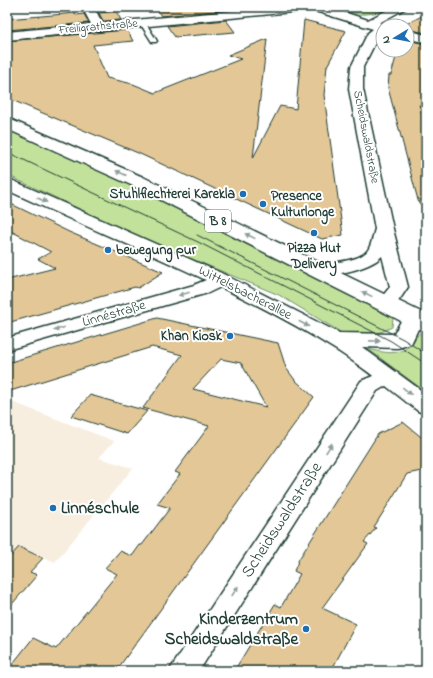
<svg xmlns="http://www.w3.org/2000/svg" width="433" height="678" font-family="'Indie Flower',sans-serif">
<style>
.built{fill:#f7eee0}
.green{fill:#c2e29b;stroke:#709068}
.building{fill:#e3c797;stroke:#1f3d34;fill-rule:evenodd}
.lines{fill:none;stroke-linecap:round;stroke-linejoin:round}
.lane-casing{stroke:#1f3d34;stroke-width:3}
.street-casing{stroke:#1f3d34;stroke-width:3}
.primary-casing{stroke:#1f3d34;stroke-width:3}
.lane{fill:#fff;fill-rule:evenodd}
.street{fill:#fff;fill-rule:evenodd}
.primary{fill:#fff;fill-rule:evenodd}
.tram{stroke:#1f3d34;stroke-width:1}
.oneway{fill:#8f9e9a}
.poi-dot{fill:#1f6fb2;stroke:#fff;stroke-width:1.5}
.labels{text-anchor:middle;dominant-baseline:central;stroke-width:4;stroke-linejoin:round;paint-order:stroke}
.far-street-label{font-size:12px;fill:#1f3d34;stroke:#fff}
.shield{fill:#fff;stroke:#627771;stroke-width:1}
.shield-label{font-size:13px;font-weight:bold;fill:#1f3d34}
.poi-label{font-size:14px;font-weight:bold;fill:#1f3d34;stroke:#fff;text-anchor:end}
.street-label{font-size:14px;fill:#1f3d34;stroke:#fff}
.near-poi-label{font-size:17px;font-weight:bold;fill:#1f3d34;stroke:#fff;text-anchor:start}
.near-street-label{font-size:17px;fill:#1f3d34;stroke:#fff}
</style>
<rect width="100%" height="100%" fill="#fff"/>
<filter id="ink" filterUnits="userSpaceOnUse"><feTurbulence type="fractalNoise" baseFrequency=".025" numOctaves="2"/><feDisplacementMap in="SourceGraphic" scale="8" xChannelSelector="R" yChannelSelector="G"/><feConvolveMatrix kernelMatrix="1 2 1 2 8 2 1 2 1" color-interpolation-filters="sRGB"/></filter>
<g filter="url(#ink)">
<path class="built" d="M7,400L114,441L99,458L133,468L55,562L19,547L7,560Z"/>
<path class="green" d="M340,7H390C375,15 356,18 340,7Z
M7,128L222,226L389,313L393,318L392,327L381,332L368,334L342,333L279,295L146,240L7,175Z
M423,330L426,332V392L368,349C382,352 399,357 410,345C415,340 417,334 423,330Z"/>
<path class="building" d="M155,7H215L218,11L161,16Z
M116,11L121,20L103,21L99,13Z
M76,13V15L84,14L89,23L7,30V19Z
M426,14V33L407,29L406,24Z
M226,20L235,32L175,37L167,26Z
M304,20L346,31L327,66L324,95L343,235L322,239L138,153L7,98V41L127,30L133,41L93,45L107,78L133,84L155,93L241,59L228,55L267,39L253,158L280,106L296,109Z
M407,40L426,44V106L419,105L426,125V203L419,204L388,88L389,75H391L398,50H407Z
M7,202L69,232L163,272L138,288L135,287L7,323V280L55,268L38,259L51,252L7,229Z
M157,318L278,343L286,368L295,380L314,397L116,671H7L33,638L56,649L117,574L105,568L120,551L132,556L140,545H142L170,508L157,504L180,474L175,472L209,426L143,408L182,355L152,347L7,392V363ZM221,359L241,363L266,407L193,389Z
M90,395L118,403L147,411L127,434L71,416Z
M403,422L426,441V470L407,474L374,527L376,528L364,542L368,544L322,608L356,624L331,671H234L275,604L281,607L300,574L294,571L299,559L378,434Z
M19,547L43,558L30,572L37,575L7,610V560Z"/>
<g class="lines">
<g class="lane-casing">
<path id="lane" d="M141,22H145L157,41L156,42H152L140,23Z"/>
</g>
<g class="street-casing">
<path id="street" d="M82,7H94L102,23L274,7H328L368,20L393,7H408L379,23L388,26H383V33L379,35L363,67V89L393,229L408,287C400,298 395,312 379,308L376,304L390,287L382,256C370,269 329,278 313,274L310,270L313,266C327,262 359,263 368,250C372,244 373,235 375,229L349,89L351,67L368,33L373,29L312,10L7,40V32L91,24Z
M407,30L426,35V43L407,38Z
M220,274L227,276L229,280L227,284L208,293L7,350V338L194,285Z
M387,370L394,371L397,376L394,381L377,391L199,671H169L361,381Z"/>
</g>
<g class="primary-casing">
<path id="primary" d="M7,118L143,177L421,312L426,317V331L418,329L411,344L398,348L362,347L426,394V414L418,411C392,391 366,369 338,351C235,286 117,242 7,190V178L221,273L339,333L394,334L401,321L131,185L7,129Z"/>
</g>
<use href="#lane" class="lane"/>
<use href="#street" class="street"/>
<use href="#primary" class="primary"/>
<path class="tram" d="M7,152L198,242L391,341L426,364
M197,235L403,339L426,354"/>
</g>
<defs><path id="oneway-solid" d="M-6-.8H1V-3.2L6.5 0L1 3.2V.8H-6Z"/></defs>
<g class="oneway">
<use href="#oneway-solid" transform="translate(121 173) rotate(-156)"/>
<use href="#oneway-solid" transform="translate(42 200) rotate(25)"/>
<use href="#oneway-solid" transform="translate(250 236) rotate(-154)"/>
<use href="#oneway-solid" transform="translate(184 294) rotate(164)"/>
<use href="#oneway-solid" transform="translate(367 294) rotate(-154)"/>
<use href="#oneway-solid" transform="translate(304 324) rotate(28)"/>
<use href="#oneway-solid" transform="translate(59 329) rotate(164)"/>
<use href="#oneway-solid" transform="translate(375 341) rotate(1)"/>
<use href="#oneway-solid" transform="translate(407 391) rotate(39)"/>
<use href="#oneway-solid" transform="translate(329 448) rotate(-57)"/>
<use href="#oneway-solid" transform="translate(235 591) rotate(-57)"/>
</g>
</g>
<g class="poi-dot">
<circle cx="243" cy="194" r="4"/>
<circle cx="263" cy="204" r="4"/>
<circle cx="314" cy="233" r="4"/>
<circle cx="108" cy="250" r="4"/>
<circle cx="230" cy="336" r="4"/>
<circle cx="53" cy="508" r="4"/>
<circle cx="306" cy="629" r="4"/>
</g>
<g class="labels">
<g class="far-street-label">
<text transform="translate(98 27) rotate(-5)">Freiligrathstraße</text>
<text transform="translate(366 137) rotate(79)">Scheidswaldstraße</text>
</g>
<rect class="shield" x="205" y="210" width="26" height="22" rx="3"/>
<g class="shield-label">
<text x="218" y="221">B 8</text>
</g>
<g class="poi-label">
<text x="235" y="194">Stuhlflechterei Karekla</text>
<text x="271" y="196" text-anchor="start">Presence<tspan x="271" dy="16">Kulturlonge</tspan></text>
<text x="314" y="248" text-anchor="middle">Pizza Hut<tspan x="314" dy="16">Delivery</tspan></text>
<text x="116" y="250" text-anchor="start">bewegung pur</text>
<text x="222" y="336">Khan Kiosk</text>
</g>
<g class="street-label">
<text transform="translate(245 293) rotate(27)">Wittelsbacherallee</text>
<text transform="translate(114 314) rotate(-16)">Linnéstraße</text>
</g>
<g class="near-poi-label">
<text x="61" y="508">Linnéschule</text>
<text x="298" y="619" text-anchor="end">Kinderzentrum<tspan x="298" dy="20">Scheidswaldstraße</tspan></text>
</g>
<g class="near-street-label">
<text transform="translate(282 520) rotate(-57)">Scheidswaldstraße</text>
</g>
</g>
<rect width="433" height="678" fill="none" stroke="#fff" stroke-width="24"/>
<rect x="12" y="12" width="409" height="654" fill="none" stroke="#1f3d34" stroke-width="1.5" filter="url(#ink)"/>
<g transform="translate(395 38) rotate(260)"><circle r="19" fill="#ffffff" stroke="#a5b1ae"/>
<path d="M0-3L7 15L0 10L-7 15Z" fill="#1f6fb2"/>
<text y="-6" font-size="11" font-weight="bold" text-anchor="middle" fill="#1f3d34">N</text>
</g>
</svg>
